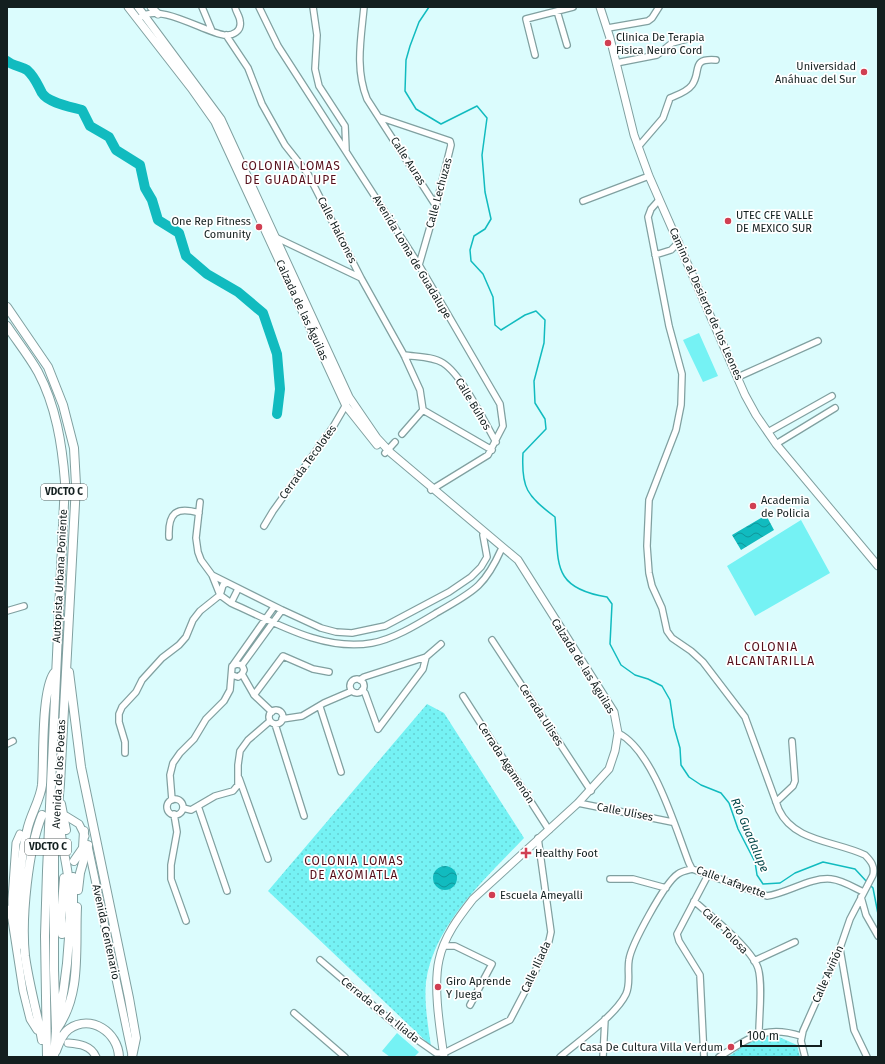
<svg xmlns="http://www.w3.org/2000/svg" width="885" height="1064" font-family="'Fira Sans',sans-serif">
<style>
.grass{fill:#75f2f4}
.park{fill:url(#park-dots)}
.water{fill:url(#water-waves)}
.lines{fill:none;stroke-linecap:round;stroke-linejoin:round}
.stream{stroke:#11bbbf;stroke-width:1.5}
.river{stroke:#11bbbf;stroke-width:10}
.minor-casing{stroke:#80a0a0;stroke-width:8}
.major-casing{stroke:#80a0a0;stroke-width:9}
.highway-casing{stroke:#80a0a0;stroke-width:10}
.minor{stroke:#fff;stroke-width:5.5}
.major{stroke:#fff;stroke-width:7}
.highway{stroke:#fff;stroke-width:8}
.poi-dot{fill:#d03f52;stroke:#fff;stroke-width:1.5}
.labels{text-anchor:middle;dominant-baseline:central;stroke-width:3.5;stroke-linejoin:round;paint-order:stroke}
.shield{fill:#fff;stroke:#5a6262;stroke-width:1}
.shield-label{font-size:10px;font-weight:bold;fill:#131f1f}
.poi-label{font-size:11px;fill:#131f1f;stroke:#fff;text-anchor:start}
.street-label{font-size:11px;fill:#131f1f;stroke:#fff}
.neighbourhood-label{font-size:12px;letter-spacing:1px;fill:#550f1a;stroke:#fff}
.water-label{font-size:12px;font-style:italic;fill:#034749;stroke:#fff}
</style>
<defs>
<pattern id="park-dots" width="8" height="8" patternUnits="userSpaceOnUse"><rect width="8" height="8" fill="#75f2f4"/><path d="M2 2h.1M6 6h.1" fill="none" stroke="#64cfd1" stroke-width="1.8" stroke-linecap="round"/></pattern>
<pattern id="water-waves" width="16" height="10" patternUnits="userSpaceOnUse"><rect width="16" height="10" fill="#11bbbf"/><path d="M0 5q4-4 8 0t8 0" fill="none" stroke="#0f979b"/></pattern>
</defs>
<rect width="100%" height="100%" fill="#dbfcfd"/>
<path class="grass" d="M699,333L718,376L703,382L683,340Z
M801,520L830,573L755,616L727,566Z
M397,1033L419,1052L414,1057H390L382,1051Z"/>
<path class="park" d="M427,704L444,713L524,838C486,878 434,924 426,982C424,1002 428,1026 431,1046L268,891Z
M770,1033L797,1045L800,1057H728L756,1037Z"/>
<path class="water" d="M766,515L774,530L741,550L732,535Z
M433 878a12 12 0 1 1 24 0a12 12 0 1 1-24 0Z"/>
<g class="lines">
<path class="stream" d="M429,7L419,22L410,46L406,60L405,91L416,109L441,124L477,106L487,118L482,155L485,192L491,219L485,229L474,236L470,250L471,261L483,274L493,297L495,325L501,330L525,315L536,311L545,320L544,343L534,381L535,403L545,419L546,429L523,453C521,488 527,496 555,517C559,563 551,588 607,597L612,604L610,644L621,665L635,675L648,679L662,686L670,700L674,727L680,748L681,765L689,777L701,785L721,793L729,803L738,829L755,862L757,875L763,884L780,883L795,873L823,862L855,869L867,882
M870,885L873,888L878,914"/>
<path class="river" d="M7,61C13,66 21,66 27,70C35,77 37,84 42,93C48,103 72,107 82,110L90,126L109,137L116,150L140,165L145,188L152,200L158,220L179,233L186,256L207,274L238,292L263,313L277,354L280,389L277,414"/>
<g class="minor-casing">
<path id="minor" d="M202,7L212,31
M259,7L278,46L419,265L500,404L503,426L488,455L431,490
M313,7L317,35L315,69L319,86L345,126L346,150
M364,7C361,39 355,69 367,99L436,206
M557,11L567,45
M141,17C160,3 204,32 224,35C233,36 242,31 240,21C240,17 236,12 235,7
M608,28L648,21L652,18L659,7
M226,35L248,68L262,104L285,145L308,174L361,278L404,355L420,390L423,410L402,434
M535,55L526,19L573,7
M616,63L657,55L672,43L691,38
M379,117L450,141L451,145L436,206L419,265
M638,147L663,118L670,98C677,95 687,92 692,85C702,71 690,58 716,60
M659,200L651,209L648,217L669,326L682,374L681,405L676,430L649,500L647,546L649,573L652,586L662,608L667,631L672,638L691,651L703,662L745,717L779,810C794,842 836,841 865,855C871,861 875,866 873,875L850,919L840,948L803,1031L801,1041L805,1057
M583,201L649,176
M275,237L361,278
M655,255L671,250L679,242
M404,355C416,357 432,356 443,363C462,375 484,421 496,442
M738,377L818,341
M423,410L492,450
M768,432L832,396
M776,444L835,408
M385,453L395,442
M200,502L196,538L198,552L201,560L212,575L282,610L321,628L336,632L352,633L385,626L449,592L471,577L481,567L487,557L483,535
M264,526L273,511L333,427L347,403
M169,537C168,513 176,506 199,513
M212,575L220,595L231,603C274,622 323,652 372,643C394,639 418,624 438,612C472,592 484,588 501,550
M231,603L238,589
M7,611L24,606
M492,640L591,791
M233,665L274,607
M242,665L282,610
M242,674L254,695L272,712
M350 686a7 7 0 1 1 14 0a7 7 0 1 1-14 0Z
M360,680L364,677L426,657L441,644
M362,690L365,693L378,729
M254,695L283,656L313,669L329,672
M463,696L549,830
M320,707L341,772
M269 717a7 7 0 1 1 14 0a7 7 0 1 1-14 0Z
M282,719L302,716L324,703L352,691
M275,724L304,816
M378,729L423,669L426,657
M618,733C653,750 675,827 689,863L692,869L767,896C788,893 810,877 831,879C842,880 853,887 863,892
M7,744L13,741
M125,753V742L119,722V714L122,707L136,692L142,680L162,658L179,645L186,637L193,620L200,611L220,595L223,585L227,583
M239,778L268,859
M167 807a8 8 0 1 1 16 0a8 8 0 1 1-16 0Z
M172,800L170,775L173,763L180,753L194,739L206,719L224,701L230,690L232,666L237,664L242,665L244,670L242,674L238,677L232,675
M776,802L793,786L795,781L792,741
M578,803L672,822
M198,806L227,891
M183,808L191,810L215,796L233,791L238,785V765L240,751L248,740L270,721
M174,814L177,832L171,865V879L186,921
M610,879H633L666,888
M861,897L866,915L878,936
M694,901C711,916 751,948 758,968C763,983 759,1016 759,1033
M7,908L11,918
M444,946H455L492,964L470,1005
M840,949L854,1030L867,1057
M320,960L396,1025L436,1053H444L510,1020L533,976L549,941L551,932L538,838
M754,961L795,942
M294,1013L345,1057
M560,1057C579,1041 616,1015 626,994C631,983 627,971 629,960C631,945 665,882 678,874C682,871 688,870 692,869
M603,1057L605,1019
M704,1057L700,975L679,941L677,934L708,875
M719,1057C750,1038 764,1024 801,1036"/>
</g>
<g class="major-casing">
<path id="major" d="M128,7L191,88L215,122L340,393L346,406L377,445
M138,7L221,119L349,397L377,438L391,453L518,560L614,712L618,733L615,751L609,769L578,803L473,899C459,917 444,936 439,960C433,987 440,1029 444,1057
M151,7L158,14
M600,7L610,38L634,135L649,176L745,395L756,415L776,444L878,566
M66,816L79,824L85,836
M20,834L16,843L12,899V920L23,991L30,1019L37,1030
M88,846L132,1055
M68,1043C79,1044 91,1045 96,1057"/>
</g>
<g class="highway-casing">
<path id="highway" d="M7,307L48,367L63,405L74,448L76,485L60,784L54,851V970L56,1030L54,1057
M7,326C17,341 29,356 38,372C56,406 62,444 65,482L47,871L45,936L47,1057
M69,672L81,767L129,998L136,1038L132,1057
M61,804L66,830
M74,861L83,848L84,831
M73,877V914
M78,890L80,873L88,845
M62,934L61,918L64,878
M17,946C17,912 19,865 27,831C30,815 40,801 42,785C44,759 41,692 54,673
M59,1016C68,971 72,922 68,876C66,859 61,842 60,825
M56,1030C82,995 75,949 77,907
M42,1040C37,1012 29,985 25,956C21,918 28,850 42,815
M56,1051C59,1043 62,1034 69,1029C91,1014 118,1032 119,1057"/>
</g>
<use href="#minor" class="minor"/>
<use href="#major" class="major"/>
<use href="#highway" class="highway"/>
</g>
<g class="poi-dot">
<circle cx="608" cy="43" r="4"/>
<circle cx="864" cy="72" r="4"/>
<circle cx="728" cy="221" r="4"/>
<circle cx="259" cy="227" r="4"/>
<circle cx="753" cy="506" r="4"/>
<path d="M524 847h4v4h4v4h-4v4h-4v-4h-4v-4h4z"/>
<circle cx="492" cy="895" r="4"/>
<circle cx="438" cy="987" r="4"/>
<circle cx="731" cy="1047" r="4"/>
</g>
<g class="labels">
<g class="shield">
<rect x="41" y="484" width="46" height="16" rx="3"/>
<rect x="25" y="839" width="46" height="16" rx="3"/>
</g>
<g class="shield-label">
<text x="64" y="492">VDCTO C</text>
<text x="48" y="847">VDCTO C</text>
</g>
<g class="poi-label">
<text x="616" y="37">Clinica De Terapia<tspan x="616" dy="13">Fisica Neuro Cord</tspan></text>
<text x="856" y="66" text-anchor="end">Universidad<tspan x="856" dy="13">Anáhuac del Sur</tspan></text>
<text x="736" y="215">UTEC CFE VALLE<tspan x="736" dy="13">DE MEXICO SUR</tspan></text>
<text x="251" y="221" text-anchor="end">One Rep Fitness<tspan x="251" dy="13">Comunity</tspan></text>
<text x="761" y="500">Academia<tspan x="761" dy="13">de Policia</tspan></text>
<text x="535" y="853">Healthy Foot</text>
<text x="500" y="895">Escuela Ameyalli</text>
<text x="446" y="981">Giro Aprende<tspan x="446" dy="13">Y Juega</tspan></text>
<text x="723" y="1047" text-anchor="end">Casa De Cultura Villa Verdum</text>
</g>
<g class="street-label">
<text transform="translate(408 161) rotate(57)">Calle Auras</text>
<text transform="translate(439 193) rotate(-75)">Calle Lechuzas</text>
<text transform="translate(337 230) rotate(63)">Calle Halcones</text>
<text transform="translate(412 257) rotate(59)">Avenida Loma de Guadalupe</text>
<text transform="translate(706 304) rotate(66)">Camino al Desierto de los Leones</text>
<text transform="translate(302 310) rotate(65)">Calzada de las Águilas</text>
<text transform="translate(473 404) rotate(59)">Calle Búhos</text>
<text transform="translate(308 462) rotate(-54)">Cerrada Tecolotes</text>
<text transform="translate(60 576) rotate(-87)">Autopista Urbana Poniente</text>
<text transform="translate(583 666) rotate(58)">Calzada de las Águilas</text>
<text transform="translate(541 715) rotate(57)">Cerrada Ulises</text>
<text transform="translate(506 763) rotate(57)">Cerrada Agamenón</text>
<text transform="translate(59 774) rotate(-87)">Avenida de los Poetas</text>
<text transform="translate(625 812) rotate(11)">Calle Ulises</text>
<text transform="translate(731 882) rotate(20)">Calle Lafayette</text>
<text transform="translate(725 931) rotate(45)">Calle Tolosa</text>
<text transform="translate(106 932) rotate(78)">Avenida Centenario</text>
<text transform="translate(536 967) rotate(-65)">Calle Iliada</text>
<text transform="translate(828 974) rotate(-66)">Calle Aviñón</text>
<text transform="translate(380 1010) rotate(39)">Cerrada de la Iliada</text>
</g>
<g class="neighbourhood-label">
<text x="291" y="166">COLONIA LOMAS<tspan x="291" dy="14">DE GUADALUPE</tspan></text>
<text x="771" y="647">COLONIA<tspan x="771" dy="14">ALCANTARILLA</tspan></text>
<text x="354" y="861">COLONIA LOMAS<tspan x="354" dy="14">DE AXOMIATLA</tspan></text>
</g>
<g class="water-label">
<text transform="translate(750 835) rotate(67)">Río Guadalupe</text>
</g>
</g>
<rect width="885" height="1064" fill="none" stroke="#131f1f" stroke-width="16"/>
<path d="M741 1040v6h80v-6" fill="none" stroke="#131f1f" stroke-width="2"/>
<text x="747" y="1040" font-size="12" fill="#131f1f" stroke="#ffffff" stroke-width="3" paint-order="stroke">100 m</text>
</svg>
